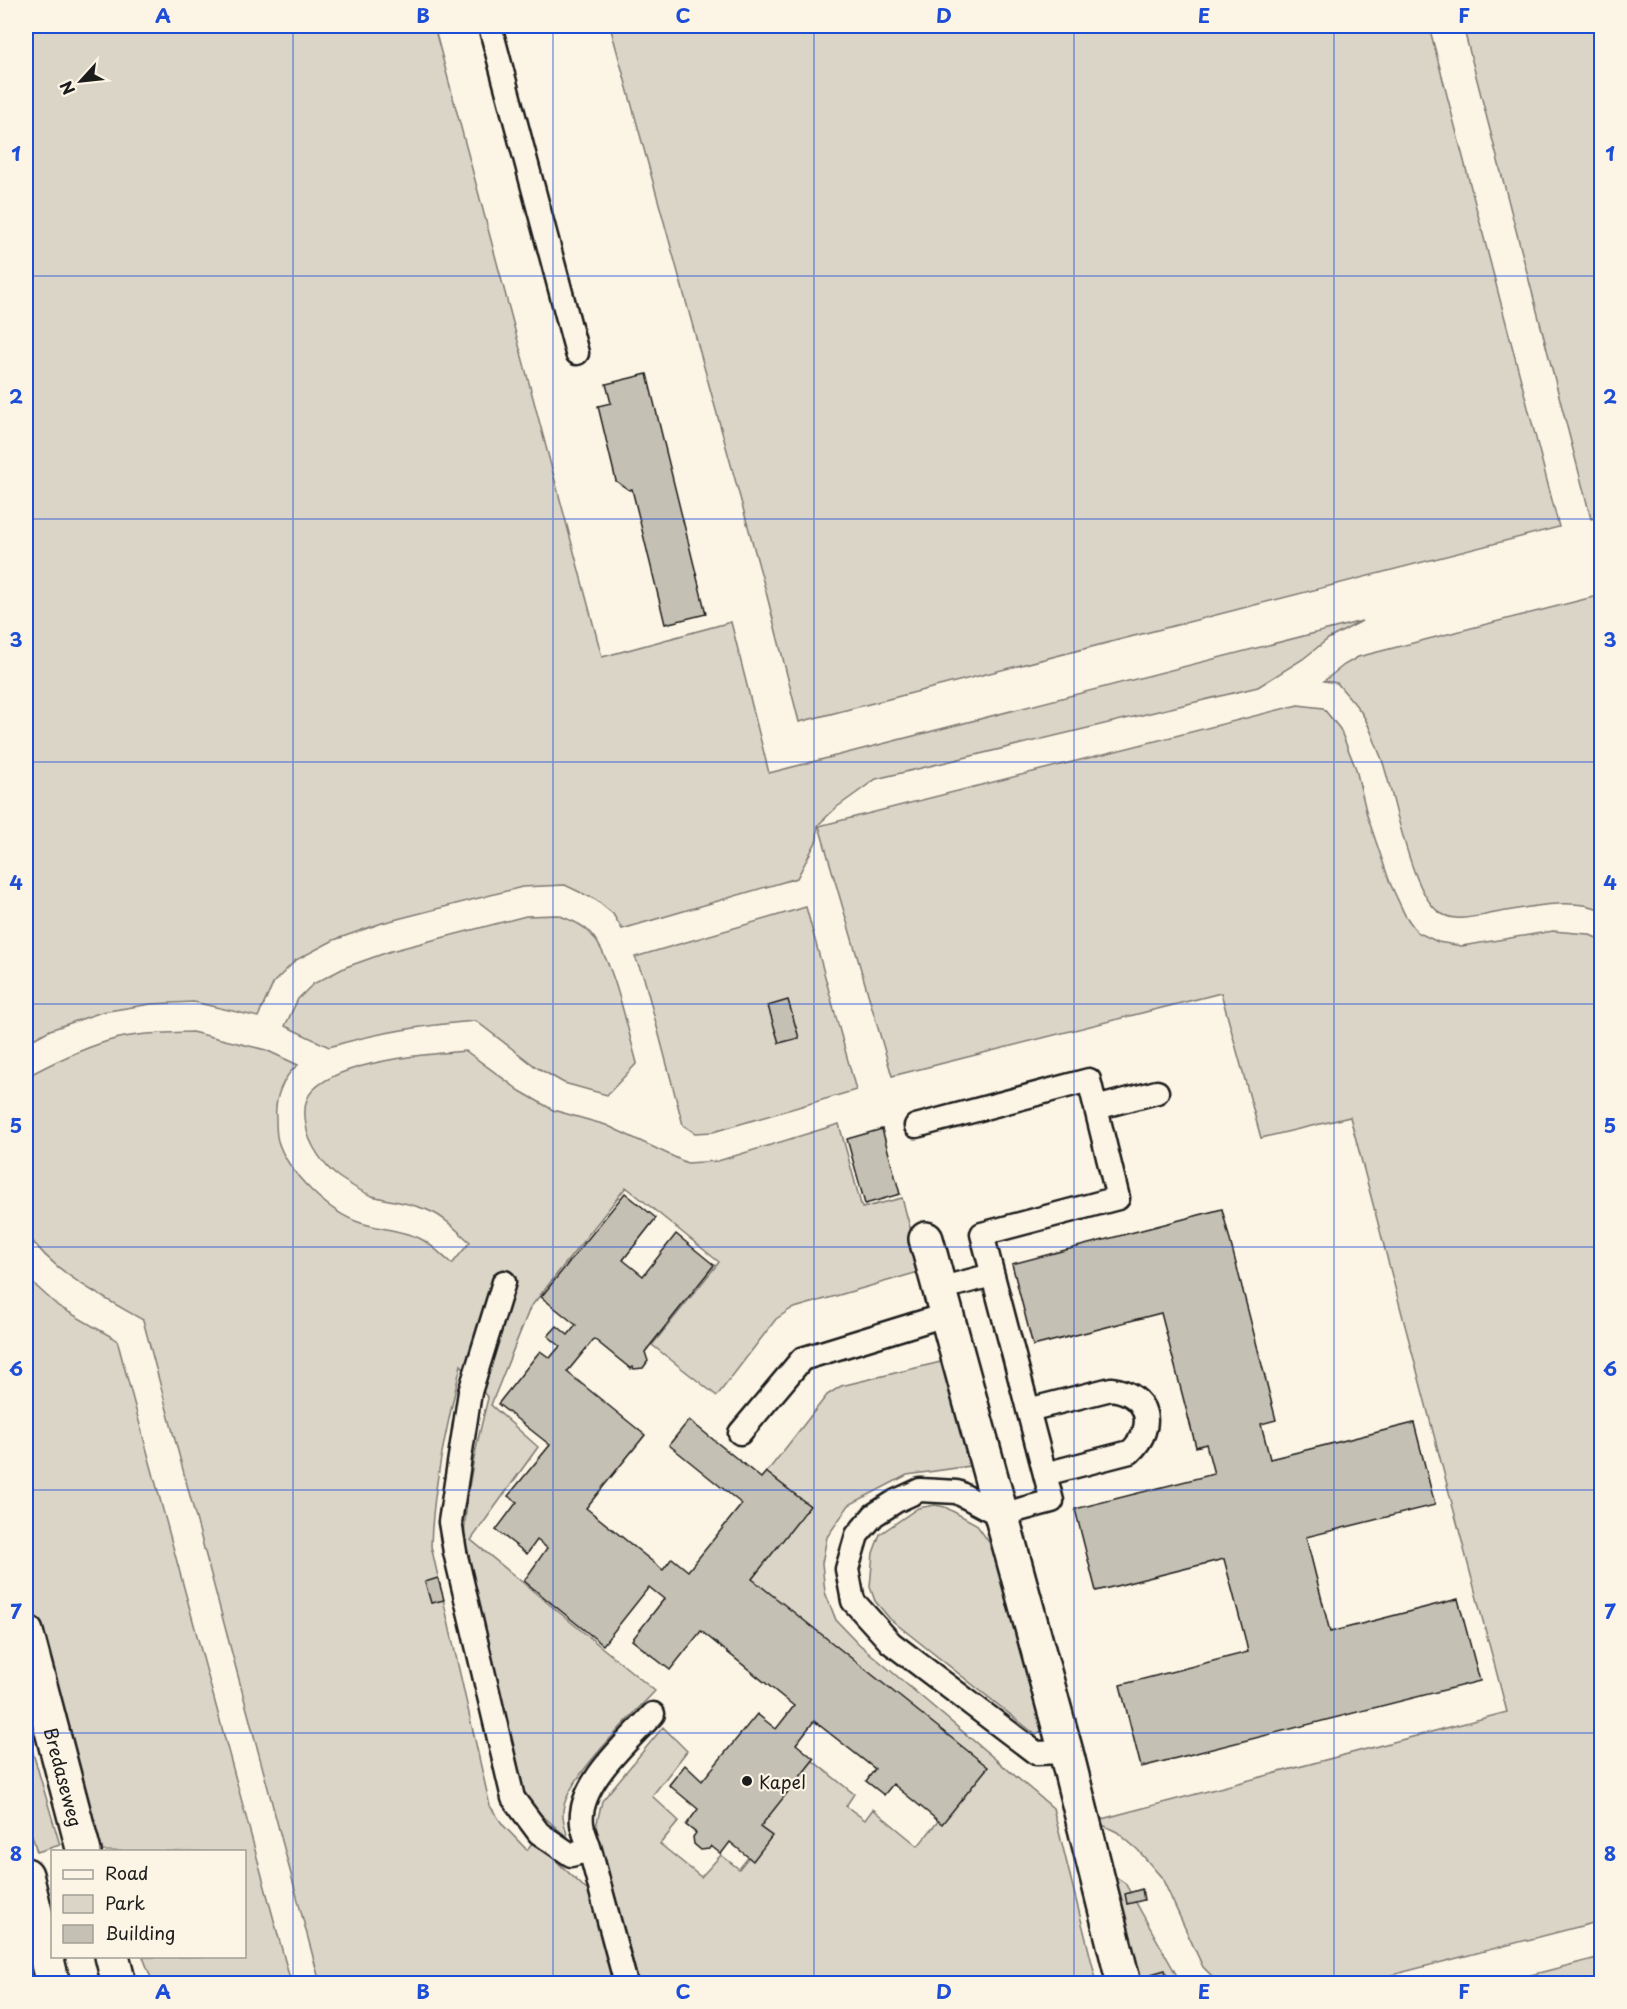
<svg xmlns="http://www.w3.org/2000/svg" width="1627" height="2009" font-family="'Playpen Sans',sans-serif">
<style>
.green{fill:#dbd5c8;stroke:#7c7872;stroke-width:1.5}
.building{fill:#c4c0b3;stroke:#1c1c1c;stroke-width:1.5}
.lines{fill:none;stroke-linecap:round;stroke-linejoin:round}
.service-casing{stroke:#1c1c1c;stroke-width:27}
.minor-casing{stroke:#1c1c1c;stroke-width:38}
.secondary-casing{stroke:#1c1c1c;stroke-width:38}
.service{stroke:#fcf5e5;stroke-width:22}
.minor{stroke:#fcf5e5;stroke-width:33}
.secondary{stroke:#fcf5e5;stroke-width:33}
.grid{fill:none;stroke:#1d4ed8;stroke-width:1.5;stroke-opacity:0.55}
.poi-dot{fill:#1c1c1c;stroke:#fcf5e5;stroke-width:2}
.labels{text-anchor:middle;dominant-baseline:central;stroke-width:4.5;stroke-linejoin:round;paint-order:stroke}
.street-label{font-size:18px;fill:#1c1c1c;stroke:#fcf5e5}
.poi-label{font-size:18px;fill:#1c1c1c;stroke:#fcf5e5;text-anchor:start}
.neatline{fill:none;stroke:#1d4ed8;stroke-width:2}
.grid-label{font-size:20px;text-anchor:middle;font-weight:bold;fill:#1d4ed8}
</style>
<rect width="100%" height="100%" fill="#fcf5e5"/>
<filter id="ink" filterUnits="userSpaceOnUse"><feTurbulence type="fractalNoise" baseFrequency=".0167" numOctaves="2"/><feDisplacementMap in="SourceGraphic" scale="12" xChannelSelector="R" yChannelSelector="G"/><feConvolveMatrix kernelMatrix="1 2 1 2 8 2 1 2 1" color-interpolation-filters="sRGB"/></filter>
<g filter="url(#ink)">
<path class="green" d="M26,26H434L602,657L731,622L769,773L1362,621L1328,639L1303,659L1258,687L876,779L837,807L818,825L817,840L797,878L622,929L613,914L596,900L565,885L522,887L382,923L334,940L296,960L274,982L258,1017L194,1002L151,1004L102,1012L50,1030L26,1043Z
M610,26H1429L1559,527L799,722L765,588Z
M1463,26H1601V517L1591,519Z
M1601,595V910C1572,896 1516,909 1485,915C1471,917 1457,921 1444,915C1411,902 1394,791 1381,757C1375,744 1371,728 1363,715C1356,704 1346,694 1337,683L1324,681L1344,665L1358,657Z
M1298,705L1323,708L1340,729L1356,769L1367,815L1390,883L1405,915L1417,932L1438,942L1462,946L1553,931L1588,934L1601,940V1921L1361,1983H1219L1203,1967L1162,1878L1138,1850L1117,1832L1094,1821L1507,1712L1350,1117L1261,1138L1221,993L892,1076L819,826Z
M806,907L856,1090L713,1132L695,1133L683,1125L644,978L635,957Z
M558,915C569,920 583,924 591,934C614,960 627,1028 637,1063L607,1095L564,1083L536,1067L476,1021C424,1025 378,1032 329,1047L285,1026L298,999L313,984L346,967L391,951L526,916Z
M192,1032L266,1050L298,1065C283,1076 274,1099 276,1118C276,1125 276,1134 278,1141C288,1173 329,1213 361,1223C380,1229 400,1230 419,1238C431,1243 442,1256 452,1264L470,1242C459,1233 447,1219 434,1213C415,1203 393,1202 372,1196C362,1192 349,1184 340,1178C325,1168 308,1144 306,1125C304,1114 304,1099 313,1090C341,1061 427,1054 466,1051L520,1091L553,1110L606,1125L687,1163L718,1161L839,1124L862,1208L902,1198L922,1271L791,1309L776,1319L717,1396L652,1345L719,1262L626,1187L530,1308L491,1405L538,1447L471,1540L655,1691C632,1716 565,1780 563,1811C562,1819 566,1830 568,1838L528,1803L521,1792L464,1543C465,1493 476,1446 488,1398L461,1365C447,1427 433,1484 431,1546L490,1806L503,1825L527,1850L534,1840L589,1892L615,1983H320L143,1320C101,1296 53,1273 26,1232V1077C52,1063 79,1050 108,1041C134,1033 164,1033 192,1032Z
M26,1277L58,1306L117,1340L291,1983H153L143,1957L244,1956V1852L101,1851L70,1748L26,1581Z
M945,1361L970,1466L907,1475L849,1505L827,1537L822,1563L825,1592L836,1620L859,1644L1053,1808L1097,1983H639L596,1827L602,1801L663,1727L687,1751L652,1796L679,1821L660,1844L701,1877L721,1855L739,1869L754,1850L743,1840L793,1745L854,1794L846,1806L865,1820L873,1809L918,1846L970,1782L735,1591L752,1491L827,1395L841,1386Z
M935,1505L945,1507L976,1524L999,1556L1044,1730L1036,1735L890,1619L875,1601L870,1587L873,1553L880,1534L918,1508Z
M26,1729L60,1845L37,1852L26,1815Z
M1108,1872L1125,1883L1181,1983H1138Z
M1601,1957V1983H1499Z"/>
<path class="building" d="M647,374L706,614L665,624L632,489L629,490L616,481L598,406L611,403L606,384Z
M788,1000L799,1038L779,1043L768,1006Z
M882,1129L900,1194L865,1204L847,1139Z
M625,1193L656,1218L623,1260L643,1276L676,1234L714,1265L645,1352L648,1361L643,1368L634,1369L633,1367L631,1369L594,1339L567,1372L645,1435L586,1508L663,1570L672,1558L688,1571L742,1504L669,1445L689,1420L761,1478L766,1472L810,1506L752,1579L988,1767L942,1824L893,1784L884,1795L866,1781L875,1769L814,1721L796,1744L814,1759L760,1827L772,1836L753,1861L730,1842L721,1854L711,1846L709,1849L701,1850L694,1844L693,1837L696,1833L686,1825L698,1809L669,1785L685,1765L702,1781L757,1714L776,1729L794,1706L701,1631L670,1670L632,1640L664,1599L649,1587L603,1645L524,1581L547,1548L537,1540L527,1554L496,1530L517,1502L508,1496L550,1445L498,1404L540,1351L550,1358L560,1346L548,1336L557,1326L568,1335L576,1325L541,1297Z
M1222,1209L1276,1420L1261,1424L1270,1459L1414,1423L1435,1505L1306,1537L1330,1632L1458,1599L1480,1681L1141,1767L1120,1685L1248,1652L1245,1638L1224,1559L1096,1591L1075,1509L1214,1474L1206,1444L1196,1447L1161,1313L1033,1346L1012,1264Z
M438,1578L444,1600L431,1603L425,1582Z
M1142,1889L1144,1900L1127,1904L1125,1894Z
M1165,1970L1169,1984H1154L1151,1974Z"/>
<g class="lines">
<g class="service-casing">
<path id="service" d="M490,26L577,353
M1096,1108L1157,1092
M916,1126L1089,1080L1118,1198L982,1234L1052,1501L1000,1515L957,1492L920,1490L896,1501L874,1515L857,1535L847,1569L853,1601L891,1643L1036,1753L1066,1752
M504,1282L470,1392L450,1522L455,1552L513,1798L539,1833L571,1855L590,1850L626,1984
M939,1289L992,1275
M1028,1410L1111,1389C1149,1394 1157,1427 1130,1452L1045,1474
M740,1433L802,1359L945,1315
M590,1850C588,1842 583,1832 582,1824C577,1784 629,1741 653,1714"/>
</g>
<g class="minor-casing">
<path id="minor" d="M926,1239L1066,1752L1124,1984"/>
</g>
<g class="secondary-casing">
<g id="secondary">
<path id="s1" d="M26,1632L84,1852"/>
<path d="M26,1875L53,1984"/>
<path d="M112,1956L119,1984"/>
</g>
</g>
<use href="#service" class="service"/>
<use href="#minor" class="minor"/>
<use href="#secondary" class="secondary"/>
</g>
</g>
<path class="grid" d="M293,26V1984M553,26V1984M814,26V1984M1074,26V1984M1334,26V1984M26,276H1602M26,519H1602M26,762H1602M26,1004H1602M26,1247H1602M26,1490H1602M26,1733H1602"/>
<circle class="poi-dot" cx="747" cy="1781" r="6"/>
<g class="labels">
<g class="street-label">
<text stroke="none"><textPath href="#s1" startOffset="150">Bredaseweg</textPath></text>
</g>
<g class="poi-label">
<text x="759" y="1781">Kapel</text>
</g>
</g>
<rect width="1627" height="2009" fill="none" stroke="#fcf5e5" stroke-width="66"/>
<rect x="51" y="1850" width="195" height="108" fill="#fcf5e5" stroke="#a29e95" stroke-width="1.5"/>
<rect x="63" y="1870" width="30" height="9" fill="#fcf5e5" stroke="#a29e95" stroke-width="1.5"/>
<text x="105" y="1880" font-size="18" fill="#1c1c1c">Road</text>
<rect x="63" y="1895" width="30" height="18" fill="#dbd5c8" stroke="#a29e95" stroke-width="1.5"/>
<text x="105" y="1910" font-size="18" fill="#1c1c1c">Park</text>
<rect x="63" y="1925" width="30" height="18" fill="#c4c0b3" stroke="#a29e95" stroke-width="1.5"/>
<text x="105" y="1940" font-size="18" fill="#1c1c1c">Building</text>
<g transform="translate(81 81) rotate(243)" stroke="#fcf5e5" stroke-width="4.5" paint-order="stroke">
<path d="M0-4.5L10 22L0 15L-10 22Z" fill="#1c1c1c"/>
<text y="-9" font-size="16" font-weight="bold" text-anchor="middle" fill="#1c1c1c">N</text>
</g>
<rect x="33" y="33" width="1561" height="1943" class="neatline"/>
<g class="grid-label">
<text x="163" y="23">A</text>
<text x="423" y="23">B</text>
<text x="683" y="23">C</text>
<text x="944" y="23">D</text>
<text x="1204" y="23">E</text>
<text x="1464" y="23">F</text>
<text x="16" y="161">1</text>
<text x="1610" y="161">1</text>
<text x="16" y="404">2</text>
<text x="1610" y="404">2</text>
<text x="16" y="647">3</text>
<text x="1610" y="647">3</text>
<text x="16" y="890">4</text>
<text x="1610" y="890">4</text>
<text x="16" y="1133">5</text>
<text x="1610" y="1133">5</text>
<text x="16" y="1376">6</text>
<text x="1610" y="1376">6</text>
<text x="16" y="1619">7</text>
<text x="1610" y="1619">7</text>
<text x="16" y="1861">8</text>
<text x="1610" y="1861">8</text>
<text x="163" y="1999">A</text>
<text x="423" y="1999">B</text>
<text x="683" y="1999">C</text>
<text x="944" y="1999">D</text>
<text x="1204" y="1999">E</text>
<text x="1464" y="1999">F</text>
</g>
</svg>
